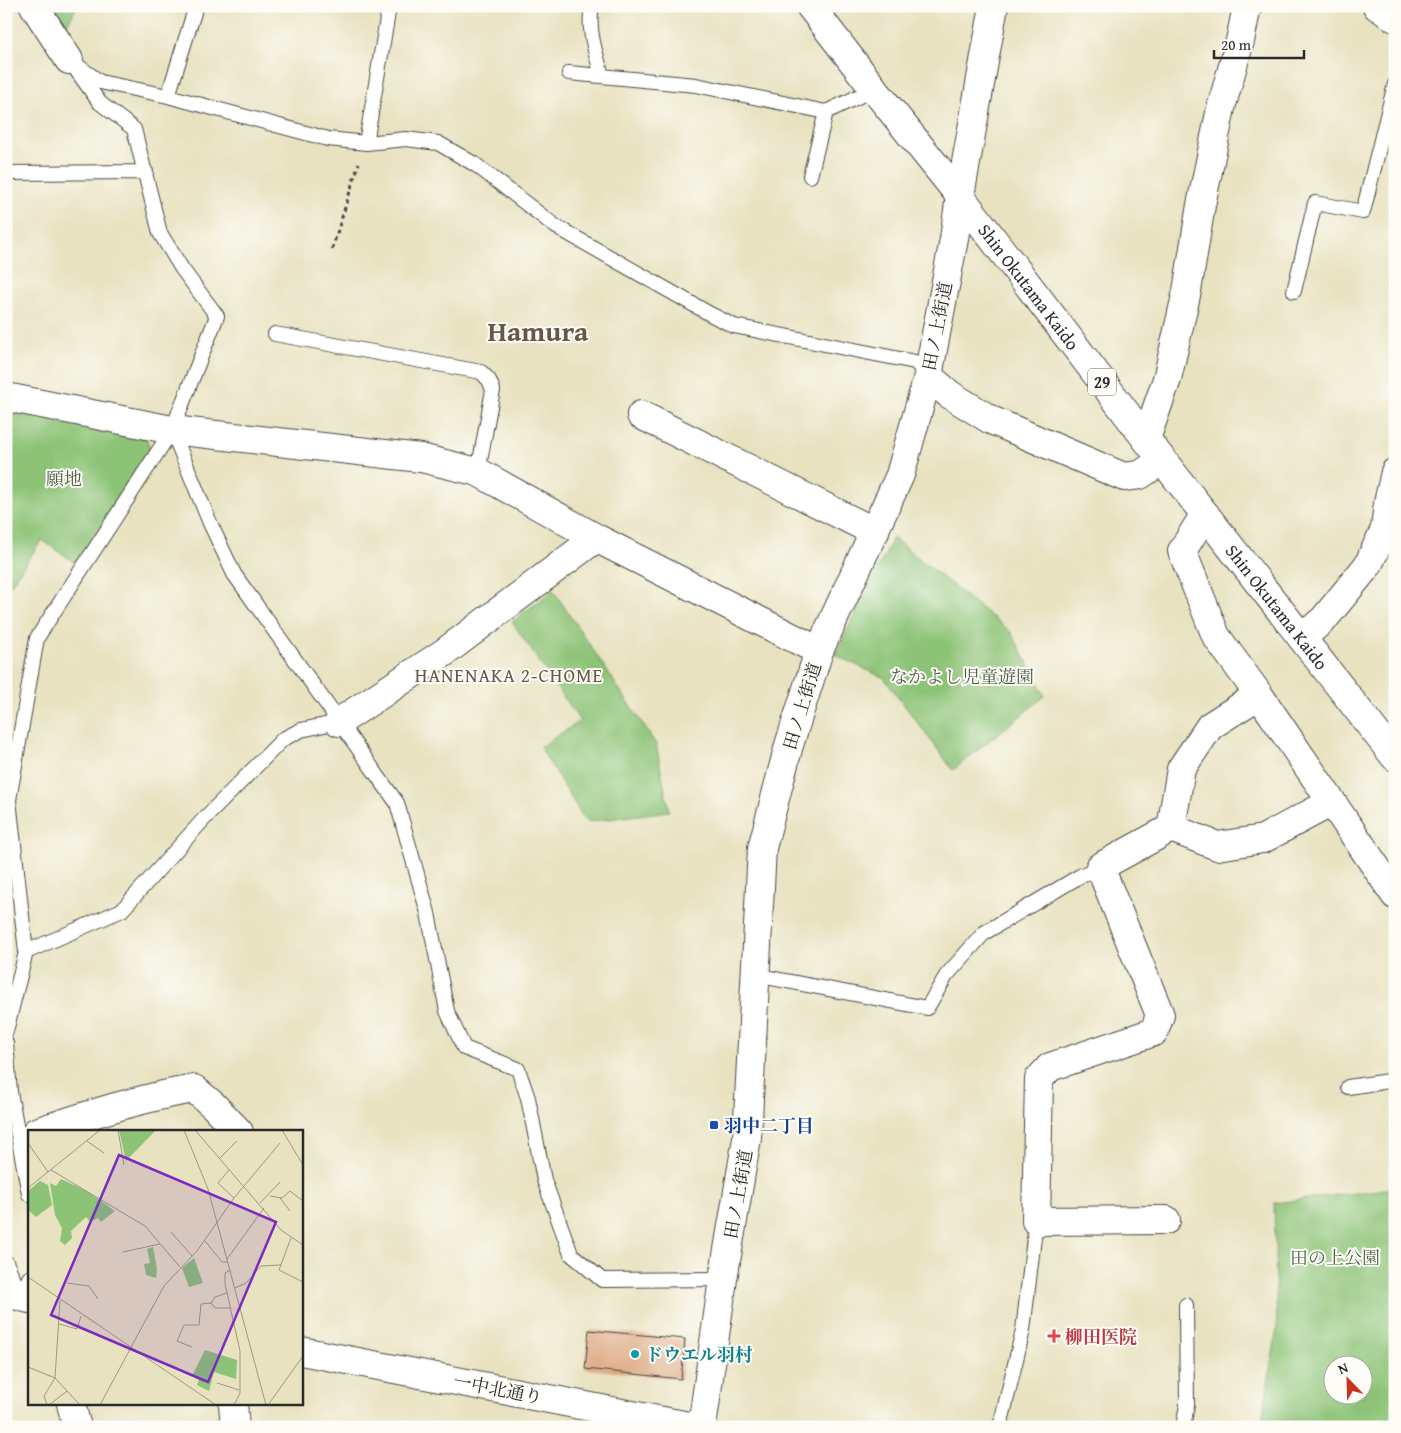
<svg xmlns="http://www.w3.org/2000/svg" width="1401" height="1433" font-family="'Gentium Book Plus','Noto Serif JP',serif">
<style>
.green{fill:#8cc376;stroke:#5c7750;fill-rule:evenodd}
.building{fill:#dda781}
.lines{fill:none;stroke-linecap:round;stroke-linejoin:round}
.lane-casing{stroke:#474641;stroke-width:16}
.street-casing{stroke:#474641;stroke-width:30}
.secondary-casing{stroke:#474641;stroke-width:30}
.primary-casing{stroke:#474641;stroke-width:30}
.path{stroke:#474641;stroke-width:3;stroke-dasharray:4 4;stroke-linecap:butt}
.lane{stroke:#fff;stroke-width:14}
.street{stroke:#fff;stroke-width:28}
.secondary{stroke:#fff;stroke-width:28}
.primary{stroke:#fff;stroke-width:28}
.transit-dot{fill:#1a4fb4;stroke:#fdfcf7;stroke-width:2}
.health-dot{fill:#e0444e;stroke:#fdfcf7;stroke-width:2}
.culture-dot{fill:#0f9aa8;stroke:#fdfcf7;stroke-width:2}
.labels{text-anchor:middle;dominant-baseline:central;stroke-width:4;stroke-linejoin:round;paint-order:stroke}
.shield{fill:#fdfcf7;stroke:#6a6a68;stroke-width:1}
.shield-label{font-size:16px;font-weight:bold;fill:#2b2b2b}
.street-label{font-size:18px;fill:#2b2b2b;stroke:#fdfcf7}
.park-label{font-size:18px;fill:#4d6045;stroke:#fdfcf7}
.transit-label{font-size:18px;font-weight:bold;fill:#164399;stroke:#fdfcf7;text-anchor:start}
.health-label{font-size:18px;font-weight:bold;fill:#be3a42;stroke:#fdfcf7;text-anchor:start}
.culture-label{font-size:18px;font-weight:bold;fill:#0d838f;stroke:#fdfcf7;text-anchor:start}
.neighbourhood-label{font-size:19px;letter-spacing:1px;fill:#695649;stroke:#fdfcf7}
.town-label{font-size:28px;font-weight:bold;fill:#695649;stroke:#fdfcf7}
.inset-road{fill:none;stroke:#9c9984;stroke-width:1}
.view{fill:#7b2cbf;fill-opacity:0.15;stroke:#7b2cbf;stroke-width:2.5}
.inset-edge{fill:none;stroke:#2b2b2b;stroke-width:2.5}
</style>
<rect width="100%" height="100%" fill="#fdfcf7"/>
<filter id="ink" filterUnits="userSpaceOnUse"><feTurbulence type="fractalNoise" baseFrequency=".02" numOctaves="2"/><feDisplacementMap in="SourceGraphic" scale="10" xChannelSelector="R" yChannelSelector="G"/><feConvolveMatrix kernelMatrix="1 2 1 2 8 2 1 2 1" color-interpolation-filters="sRGB"/></filter>
<filter id="wash" filterUnits="userSpaceOnUse"><feTurbulence type="fractalNoise" baseFrequency=".0096" numOctaves="4" result="noise"/><feDisplacementMap in="SourceGraphic" scale="20" xChannelSelector="R" yChannelSelector="G"/><feGaussianBlur stdDeviation="1.12" result="paint"/><feColorMatrix in="noise" values="0 0 0 0 0 0 0 0 0 0 0 0 0 0 0 0 0 1.4 0 .05"/><feComposite in="paint" operator="in"/></filter>
<g filter="url(#wash)">
<rect width="100%" height="100%" fill="#e8e2c0"/>
<path class="green" d="M54,6H77L67,25Z
M6,406L147,439L151,454L77,564L42,540L6,591Z
M893,538L1011,632L1045,696L953,770L884,678L835,655Z
M553,590L656,744L669,811L586,822L540,747L580,721L512,622Z
M1395,1188V1427H1261L1277,1328L1274,1203ZM1334,1366H1364V1396H1334Z"/>
<g id="blocks">
<path class="building" d="M589,1330L685,1339L681,1379L585,1369Z"/>
</g>
</g>
<g filter="url(#ink)">
<use href="#blocks" fill-opacity="0" stroke="#474641" stroke-width="1"/>
<g class="lines">
<g class="lane-casing">
<path id="lane" d="M592,6C587,30 596,53 602,76
M388,13L366,143L406,139L438,143L476,165L555,226L710,314L734,326L915,362L928,376
M78,66L100,82L168,96L328,139L366,143
M569,73L696,85L826,112L874,89
M168,96L196,6
M6,173L146,172
M810,176L826,112
M1294,291L1315,203L1363,212L1395,84
M275,334L481,372L489,380L493,390L478,472
M172,430L210,523L234,574L397,803L428,913L447,1011L464,1048L518,1069L528,1098L544,1180L571,1254L602,1280L723,1279
M26,952L122,910L203,820L283,739L301,730L339,722
M755,975L927,1008L946,976L984,933L1080,876L1100,867
M6,1031L26,952L9,800L37,638L172,430L217,316L182,269L160,233L134,129L100,103L69,60
M6,1043L10,1092L29,1194
M1348,1087L1395,1080
M6,1262L21,1296
M21,1297L29,1278
M1000,1427L1023,1330L1036,1221
M1183,1427L1187,1405L1186,1305"/>
</g>
<g class="street-casing">
<path id="street" d="M34,6L69,60
M928,376L949,394L991,420L1124,477L1140,475L1163,460
M6,397L172,430L421,458L478,472L596,538L819,651
M641,415L875,532
M1146,439L1167,379L1187,291L1201,205L1221,108L1240,41L1247,6
M1205,514L1182,551L1216,636L1259,695L1395,895
M1302,638L1324,619L1368,565L1385,529L1388,503L1395,472
M339,722L445,652L596,538
M1171,828L1217,846L1263,839L1332,802
M36,1132C88,1115 140,1098 194,1089L213,1105L239,1132
M1166,1220L1036,1221L1039,1079L1050,1067L1154,1032L1160,1015L1100,867L1171,828L1181,769L1210,726L1259,695
M6,1293L29,1299
M301,1351L694,1427
M71,1404L77,1427
M233,1404L235,1427
M702,1427L723,1279L747,1138L762,848L789,745L819,651L900,475L928,376L954,239L960,196L994,6"/>
</g>
<g class="secondary-casing">
<path id="secondary" d="M1377,6L1395,18"/>
</g>
<g class="primary-casing">
<g id="primary">
<path id="s1" d="M810,6L874,89L960,196L1146,439L1395,757"/>
</g>
</g>
<path class="path" d="M332,249L359,163"/>
<use href="#lane" class="lane"/>
<use href="#street" class="street"/>
<use href="#secondary" class="secondary"/>
<use href="#primary" class="primary"/>
</g>
</g>
<rect class="transit-dot" x="709" y="1120" width="10" height="10" rx="2.5"/>
<path class="health-dot" d="M1051.5 1328.5h5v5h5v5h-5v5h-5v-5h-5v-5h5z"/>
<circle class="culture-dot" cx="635" cy="1354" r="5"/>
<g class="labels">
<rect class="shield" x="1088" y="368.5" width="28" height="27" rx="4"/>
<g class="shield-label">
<text x="1102" y="382">29</text>
</g>
<g class="street-label">
<text stroke="none"><textPath href="#s1" startOffset="356">Shin Okutama Kaido</textPath></text>
<text transform="translate(937 326) rotate(-79)">田ノ上街道</text>
<text stroke="none"><textPath href="#s1" startOffset="761">Shin Okutama Kaido</textPath></text>
<text transform="translate(802 706) rotate(-73)">田ノ上街道</text>
<text transform="translate(738 1194) rotate(-80)">田ノ上街道</text>
<text transform="translate(498 1389) rotate(11)">一中北通り</text>
</g>
<g class="park-label">
<text x="64" y="478">願地</text>
<text x="962" y="676">なかよし児童遊園</text>
<text x="1335" y="1257">田の上公園</text>
</g>
<g class="transit-label">
<text x="724" y="1125">羽中二丁目</text>
</g>
<g class="health-label">
<text x="1065" y="1336">柳田医院</text>
</g>
<g class="culture-label">
<text x="645" y="1354">ドウエル羽村</text>
</g>
<g class="neighbourhood-label">
<text x="509" y="675">HANENAKA 2-CHOME</text>
</g>
<g class="town-label">
<text x="538" y="330">Hamura</text>
</g>
</g>
<g transform="translate(28 1130)">
<rect width="275" height="275" fill="#e8e2c0"/>
<path d="M91,0H128L98,31ZM33,49L59,61L87,81L73,92L70,88L62,92L58,87L43,101L44,108L37,115L32,111L34,98L27,85L22,53L28,56ZM12,51L20,55L24,75L8,87L0,80V61ZM125,117L129,139L128,148L118,145L116,134L122,133L119,119ZM166,128L175,153L161,157L154,138ZM177,220L209,230L208,249L186,242L181,261L169,255L171,250L164,246Z" fill="#8cc376"/>
<path class="inset-road" d="M90,0L96,35M156,0L180,59L238,275M167,0L253,100L275,115M254,0L275,35M59,11L76,23M0,13L20,42M191,29L209,11M23,40L117,96L152,137M201,40L190,53L206,68M0,58L72,0M242,66L254,68L262,61L275,71M252,68L262,81M232,73L252,52M143,102L164,126M263,108L251,140L275,152M177,111L194,132H200M95,122L132,114M199,129L236,78M202,140L197,143V154L212,221V263L206,275M0,147L188,275M39,153L61,156L70,169M207,158L218,153L233,136L253,135M183,173L187,178H202M31,194L49,199L53,186M164,217L149,211L156,195H171L173,174L183,173L187,167L199,163M0,237L27,248L52,275M189,253L211,260M19,275L16,266L27,248L32,171M21,275L39,261M72,275L136,156L169,121L206,68L252,13M240,275L275,226"/>
<path class="view" d="M91,25L248,92L180,252L23,185Z"/>
<rect width="275" height="275" class="inset-edge"/>
</g>
<rect width="1401" height="1433" fill="none" stroke="#fdfcf7" stroke-width="25"/>
<g transform="translate(1348 1380) rotate(337)"><circle r="24" fill="#fdfcf7" stroke="#a9a8a5"/>
<path d="M0-4L9 19L0 12L-9 19Z" fill="#c8321e"/>
<text y="-8" font-size="14" font-weight="bold" text-anchor="middle" fill="#2b2b2b">N</text>
</g>
<path d="M1214 50v8h90v-8" fill="none" stroke="#2b2b2b" stroke-width="2.5"/>
<text x="1221" y="50" font-size="15" fill="#2b2b2b" stroke="#fdfcf7" stroke-width="4" paint-order="stroke">20 m</text>
</svg>
